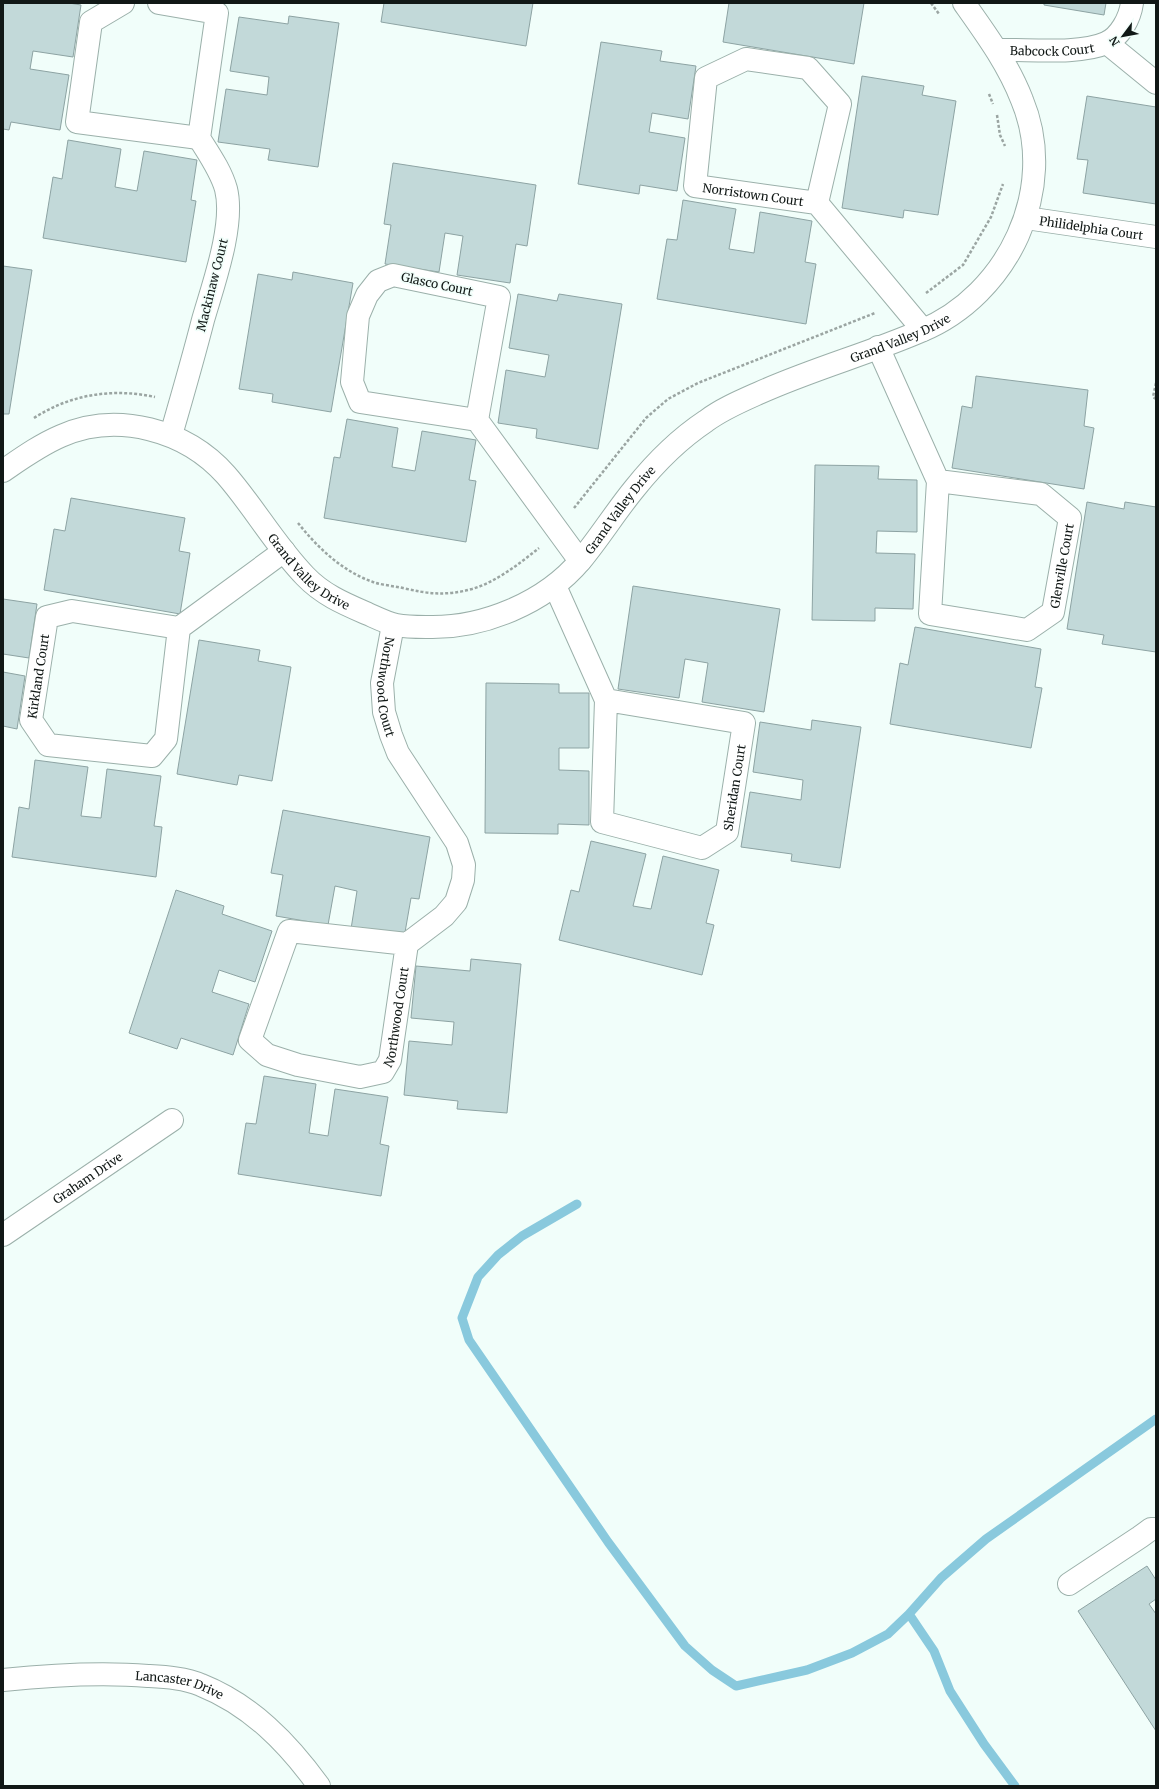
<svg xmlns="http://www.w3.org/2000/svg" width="1159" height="1789" font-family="Merriweather,serif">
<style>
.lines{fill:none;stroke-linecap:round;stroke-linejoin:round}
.stream{stroke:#89c9dd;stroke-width:9}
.building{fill:#c2d9d9;stroke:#8da3a3}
.minor-casing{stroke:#9bb0aa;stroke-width:24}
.path{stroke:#9ba5a2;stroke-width:2.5;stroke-dasharray:3 2;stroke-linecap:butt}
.minor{stroke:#fff;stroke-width:22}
.labels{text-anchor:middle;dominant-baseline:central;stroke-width:3.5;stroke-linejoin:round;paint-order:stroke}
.street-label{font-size:12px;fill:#111816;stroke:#f1fefa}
</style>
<rect width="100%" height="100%" fill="#f1fefa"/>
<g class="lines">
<path class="stream" d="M577,1204L522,1236L498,1255L478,1277L462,1318L469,1340L608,1542L685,1646L712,1670L736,1686L807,1670L852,1653L888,1634L909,1614L941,1578L986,1539L1156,1419
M909,1614L934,1651L950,1691L984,1744L1015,1786"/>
</g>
<path class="building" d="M3,3H69L81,5L73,57L33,51L30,69L69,75L60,130L11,122L9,130L3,129Z
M384,3H533L526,46L381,22Z
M729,3H864L854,64L723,42Z
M1044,3H1106L1104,15L1044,5Z
M289,16L339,23L318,167L268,160L270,149L218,142L226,89L267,95L269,77L230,71L239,17L288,24Z
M601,42L662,51L660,61L696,66L688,119L652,113L649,132L685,138L677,191L640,185L639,194L578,184Z
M862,76L924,86L922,95L956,101L938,215L904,210L903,218L842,208Z
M1087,96L1156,107V204L1083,193L1088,160L1077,159Z
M68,140L121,149L115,187L137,191L144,151L197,160L191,200L196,201L186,262L43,238L53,177L62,179Z
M393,163L536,185L527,246L516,244L510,283L457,275L463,236L445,233L439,272L385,264L391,225L384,224Z
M683,200L736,209L729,249L754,253L760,212L812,221L805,262L816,264L806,324L657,299L667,239L677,240Z
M3,266L32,270L9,414H3Z
M293,272L353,283L331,412L272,402L273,394L239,389L258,274L292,280Z
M518,294L557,301L559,294L622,304L598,449L536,438L537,429L498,423L506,370L545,377L549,355L509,348Z
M976,376L1088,390L1084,426L1094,428L1084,489L952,468L962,406L972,408Z
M347,419L398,428L392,467L415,471L422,431L476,440L469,480L476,481L466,542L324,518L334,457L340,458Z
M815,465L879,466L878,479L917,480V532L877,531L876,553L915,554L913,609L875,608V621L812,620Z
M71,498L185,518L179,551L190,553L180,614L44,590L54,529L65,531Z
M1087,502L1124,509L1125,502L1156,507V652L1102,644L1104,635L1067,629Z
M633,586L780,609L764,712L702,702L708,663L685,659L679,698L618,689Z
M3,599L37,604L29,658L3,654Z
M915,627L1041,649L1035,687L1042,688L1031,748L890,724L900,663L908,665Z
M199,640L260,650L258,661L291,667L272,781L239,775L237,785L177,774Z
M3,672L25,676L17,729L3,726Z
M486,683L559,684V693H589V748H559V770L589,771V825L558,824V834L485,833Z
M812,720L861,727L840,868L791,861L792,854L741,847L750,792L801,800L803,780L753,772L760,722L811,730Z
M35,760L88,767L81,816L101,818L107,769L161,776L154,826L162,827L156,877L12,857L19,807L29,809Z
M283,810L430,837L419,899L411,898L404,938L351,929L357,891L335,886L328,925L276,916L283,875L271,873Z
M591,841L646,854L633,906L651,909L663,856L719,870L706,923L714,925L702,975L559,940L571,890L579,892Z
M176,890L224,906L222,914L272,931L255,982L219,970L212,992L249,1004L233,1055L181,1038L177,1049L129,1033Z
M471,959L521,964L507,1113L457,1109L458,1101L404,1095L409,1041L452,1045L454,1022L411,1018L416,966L470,971Z
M264,1076L316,1084L309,1133L328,1136L335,1089L388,1097L380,1144L389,1146L381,1196L238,1174L246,1123L256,1124Z
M1147,1566L1156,1580V1599L1149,1604L1156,1614V1731L1078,1611Z"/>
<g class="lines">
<g class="minor-casing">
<g id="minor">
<path d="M123,3L91,22L77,122L199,138"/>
<path d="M159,3L217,13L199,138C209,154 221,171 226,189C235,225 213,285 203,320C193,359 182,397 171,435"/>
<path d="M1107,43L1156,83"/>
<path id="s1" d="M997,50C1027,49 1079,55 1106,43C1120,37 1130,18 1132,3"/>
<path id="s2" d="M817,203L840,104L808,68L746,59L706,78L695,186L817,203L923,330"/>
<path id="s3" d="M1026,218L1156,237"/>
<path id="s4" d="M878,347L938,481L930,614L1027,630L1053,612L1070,518L1041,494L938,481"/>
<path d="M477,420L499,297L393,275L378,281L367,295L358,316L352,382L360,402L477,420L580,561"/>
<path id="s5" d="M3,471C22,458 40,445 61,436C117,411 186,430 226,475C254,507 275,545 305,576C323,595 345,604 368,614C377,618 387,623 396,625C406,627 417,627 426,627C482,629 545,603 581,560C600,537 616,511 635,488C655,463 679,439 706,421C722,409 741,401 759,393C812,369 868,354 921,331C1008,295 1059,189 1022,100C1008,64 986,34 964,3"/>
<path id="s6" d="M555,586L606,700L602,822L702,848L727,832L744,723L606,700"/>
<path id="s7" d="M393,625L382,683L384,712L391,735L398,753L457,843L464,865L463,880L456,902L444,916L407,944L289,931L250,1040L267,1055L298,1065L360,1077L383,1072L390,1060L407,944"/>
<path id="s8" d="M179,628L166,739L152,756L48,745L31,720L47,617L72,611L179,628L284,551"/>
<path id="s9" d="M3,1235L172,1120"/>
<path d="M1069,1584L1140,1537L1151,1529H1156"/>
<path id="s10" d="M3,1680C52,1675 99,1672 148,1676C165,1677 185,1678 201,1685C251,1705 288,1743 319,1786"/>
</g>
</g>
<path class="path" d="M931,3L939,14
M989,94L993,104
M997,115L1000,135L1005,146
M926,293L963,265L991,217L1003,184
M1156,383L1153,397L1156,399
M34,418C71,394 113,388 155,397
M574,508L646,418L668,399L698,383L875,313
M298,523C318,548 342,571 373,582C382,585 393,586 403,588C428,594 446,596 472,589C496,582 519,564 539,548"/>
<use href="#minor" class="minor"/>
</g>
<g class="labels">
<g class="street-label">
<text stroke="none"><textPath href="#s1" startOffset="55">Babcock Court</textPath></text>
<text stroke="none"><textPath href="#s2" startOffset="424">Norristown Court</textPath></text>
<text stroke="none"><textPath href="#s3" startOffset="66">Philidelphia Court</textPath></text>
<text transform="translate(437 284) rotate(12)">Glasco Court</text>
<text transform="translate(212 285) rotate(-76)">Mackinaw Court</text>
<text stroke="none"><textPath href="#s5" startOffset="1085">Grand Valley Drive</textPath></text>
<text stroke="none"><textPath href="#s5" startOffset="749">Grand Valley Drive</textPath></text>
<text stroke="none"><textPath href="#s4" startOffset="457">Glenville Court</textPath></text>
<text stroke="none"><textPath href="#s5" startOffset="377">Grand Valley Drive</textPath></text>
<text stroke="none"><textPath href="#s8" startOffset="313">Kirkland Court</textPath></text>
<text stroke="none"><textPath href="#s7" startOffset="63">Northwood Court</textPath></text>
<text stroke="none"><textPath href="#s6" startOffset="425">Sheridan Court</textPath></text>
<text stroke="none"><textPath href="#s7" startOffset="799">Northwood Court</textPath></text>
<text stroke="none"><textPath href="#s9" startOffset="102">Graham Drive</textPath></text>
<text stroke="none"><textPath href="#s10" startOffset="178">Lancaster Drive</textPath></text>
</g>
</g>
<rect width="1159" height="1789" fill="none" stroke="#111816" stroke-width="8"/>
<g transform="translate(1123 36) rotate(238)" stroke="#f1fefa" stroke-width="3" paint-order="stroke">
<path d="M0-3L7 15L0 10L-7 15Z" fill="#111816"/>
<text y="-6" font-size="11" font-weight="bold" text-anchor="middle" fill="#111816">N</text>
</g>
</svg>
